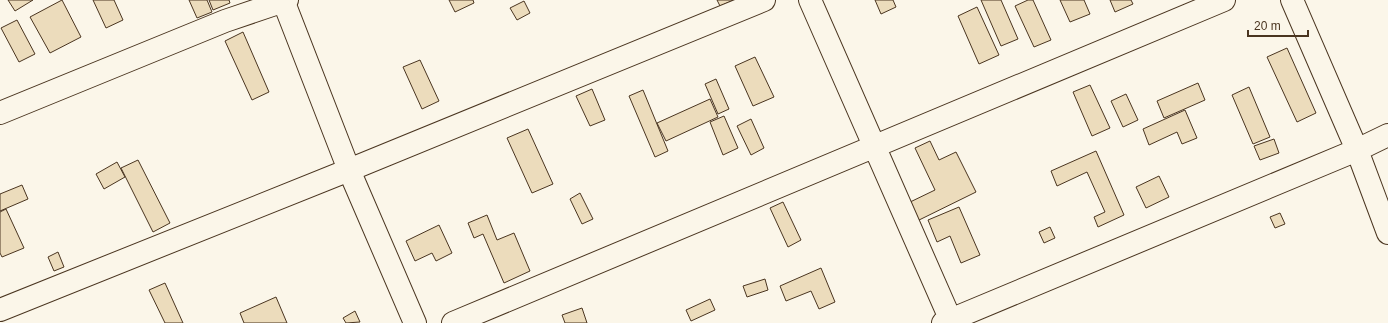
<svg xmlns="http://www.w3.org/2000/svg" width="1388" height="323" font-family="Arial,sans-serif">
<style>
.building{fill:#ecdcbc;stroke:#4a3520}
.lines{fill:none;stroke-linecap:round;stroke-linejoin:round}
.minor-casing{stroke:#4a3520;stroke-width:24}
.minor{stroke:#fbf6e9;stroke-width:22}
</style>
<rect width="100%" height="100%" fill="#fbf6e9"/>
<path class="building" d="M8,0H33L15,11Z
M62,0L81,37L50,53L30,17Z
M93,0H114L123,20L106,28Z
M189,0H207L212,12L197,18Z
M209,0H229L230,3L213,10Z
M449,0H473L474,3L455,12Z
M717,0H734L720,6Z
M875,0H893L896,7L881,14Z
M981,0H1001L1018,39L1001,46Z
M1028,0H1033L1051,40L1034,47L1015,6Z
M1060,0H1084L1090,14L1070,22Z
M1110,0H1131L1133,4L1115,12Z
M524,1L530,13L517,20L510,8Z
M977,7L999,55L979,64L958,16Z
M17,20L35,54L19,62L1,28Z
M243,32L269,92L252,100L225,41Z
M1287,48L1316,113L1297,122L1267,57Z
M755,57L774,97L753,106L735,66Z
M420,60L439,101L422,109L403,67Z
M716,79L729,109L718,114L705,84Z
M1198,83L1205,100L1164,118L1157,101Z
M1090,85L1110,128L1092,136L1073,92Z
M1249,87L1270,137L1253,144L1232,95Z
M592,89L605,120L590,126L576,96Z
M643,90L668,151L655,157L629,96Z
M1126,94L1138,120L1123,127L1111,101Z
M710,99L718,117L666,141L657,123Z
M1185,110L1197,138L1182,144L1177,132L1149,145L1143,129Z
M724,116L738,148L723,155L710,122Z
M751,119L764,148L751,155L737,126Z
M528,129L553,184L532,193L507,138Z
M1274,139L1279,153L1260,160L1254,146Z
M930,141L939,160L956,152L976,192L915,222L906,204L935,190L915,148Z
M1096,151L1124,215L1098,227L1094,217L1105,212L1087,172L1057,186L1051,171Z
M138,160L170,223L153,232L121,168Z
M117,162L125,177L104,189L96,174Z
M1159,176L1169,197L1146,208L1136,187Z
M22,185L28,199L0,211V194Z
M580,193L593,219L582,224L570,199Z
M783,202L801,240L788,247L770,208Z
M959,207L980,255L961,263L950,236L937,242L928,220Z
M6,209L24,248L2,257L0,253V212Z
M1280,213L1285,224L1275,228L1270,217Z
M487,215L497,240L514,233L530,271L504,283L483,234L474,238L468,223Z
M439,225L452,253L436,261L432,253L415,261L406,241Z
M1050,227L1055,238L1044,243L1039,232Z
M58,252L64,267L54,271L48,257Z
M821,268L835,302L819,309L811,291L786,301L780,286Z
M765,279L768,290L747,297L743,286Z
M165,283L183,323H165L149,290Z
M276,297L287,323H244L240,313Z
M710,299L715,310L691,321L686,310Z
M582,308L587,323H565L562,315Z
M355,311L360,322L346,323L343,318Z"/>
<g class="lines">
<g class="minor-casing">
<path id="minor" d="M283,0L349,170L415,323
M810,0L952,323
M1292,0L1357,150L1388,233
M0,113L225,21L287,0
M0,310L349,170L764,0
M453,323L1224,0
M943,323L1357,150L1388,135"/>
</g>
<use href="#minor" class="minor"/>
</g>
<path d="M1248 30v6h60v-6" fill="none" stroke="#4a3520" stroke-width="2"/>
<text x="1254" y="30" font-size="12" fill="#4a3520" stroke="#fbf6e9" stroke-width="3" paint-order="stroke">20 m</text>
</svg>
